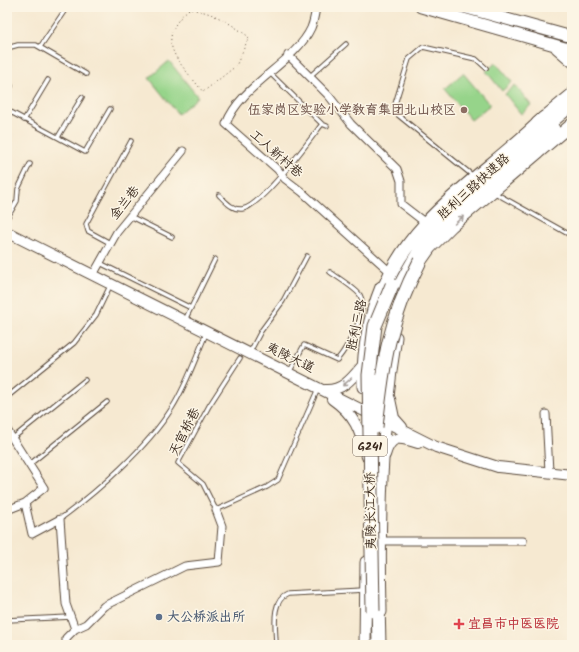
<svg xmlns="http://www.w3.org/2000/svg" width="579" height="652" font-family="Kalam,'LXGW WenKai TC',sans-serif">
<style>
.green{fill:#96d48a;stroke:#687f54}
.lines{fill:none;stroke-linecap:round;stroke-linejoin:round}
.lane-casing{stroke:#574739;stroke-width:5.5}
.street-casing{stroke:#574739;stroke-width:9}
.secondary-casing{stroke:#574739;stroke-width:12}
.primary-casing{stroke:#574739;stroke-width:13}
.highway-casing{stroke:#574739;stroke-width:15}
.path{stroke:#574739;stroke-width:1;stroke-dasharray:1 3;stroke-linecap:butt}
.lane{stroke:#fff;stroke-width:3.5}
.street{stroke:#fff;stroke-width:7}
.secondary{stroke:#fff;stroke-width:10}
.primary{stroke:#fff;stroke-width:11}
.highway{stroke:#fff;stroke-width:13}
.highway-bridge-casing{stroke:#574739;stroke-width:15;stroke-linecap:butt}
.highway-bridge{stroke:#fff;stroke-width:13}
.oneway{stroke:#a79f9a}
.education-dot{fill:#8d6e63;stroke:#fcf5e5;stroke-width:1.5}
.service-dot{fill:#5c6f8a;stroke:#fcf5e5;stroke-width:1.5}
.health-dot{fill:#e0444e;stroke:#fcf5e5;stroke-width:1.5}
.labels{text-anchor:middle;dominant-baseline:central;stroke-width:3;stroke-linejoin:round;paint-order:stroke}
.shield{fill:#fcf5e5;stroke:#75675a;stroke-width:1}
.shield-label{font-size:12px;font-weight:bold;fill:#3b2a1e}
.education-label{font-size:13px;font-weight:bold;fill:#785e54;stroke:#fcf5e5;text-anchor:end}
.street-label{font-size:13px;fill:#3b2a1e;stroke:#fcf5e5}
.service-label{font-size:13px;font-weight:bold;fill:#4e5e75;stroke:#fcf5e5;text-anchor:start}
.health-label{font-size:13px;font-weight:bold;fill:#be3a42;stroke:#fcf5e5;text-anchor:start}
</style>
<rect width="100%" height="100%" fill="#fcf5e5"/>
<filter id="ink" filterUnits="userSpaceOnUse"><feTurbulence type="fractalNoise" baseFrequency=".025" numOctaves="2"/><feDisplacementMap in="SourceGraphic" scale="8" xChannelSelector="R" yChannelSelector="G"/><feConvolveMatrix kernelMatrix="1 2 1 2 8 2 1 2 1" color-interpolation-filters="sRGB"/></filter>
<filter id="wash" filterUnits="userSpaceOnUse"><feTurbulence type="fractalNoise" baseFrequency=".012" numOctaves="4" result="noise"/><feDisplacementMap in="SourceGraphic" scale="16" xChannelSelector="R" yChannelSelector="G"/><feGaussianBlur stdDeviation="0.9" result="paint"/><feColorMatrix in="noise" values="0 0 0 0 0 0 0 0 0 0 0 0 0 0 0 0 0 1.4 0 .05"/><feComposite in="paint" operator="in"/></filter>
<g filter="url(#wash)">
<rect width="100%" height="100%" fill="#f6e9d1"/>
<path class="green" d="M169,61L198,97L178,114L149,78Z
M496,63L512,82L502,91L486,71Z
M463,73L490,105L471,120L445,89Z
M515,85L531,105L521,114L505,94Z"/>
</g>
<g filter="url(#ink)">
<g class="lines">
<g class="lane-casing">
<path id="lane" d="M40,47L67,7
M7,48L18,45H36L86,74
M7,60L8,48
M270,73L322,124L327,126
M7,74L11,86L7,94
M309,77L346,44
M7,110L85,152L110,109
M24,120L48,80
M58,137L82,97
M472,175L398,115L395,104L409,59L423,47L476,59L486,68
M495,193L572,236
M219,195C225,201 232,210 242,209C261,207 309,141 322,124
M130,216L172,237
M7,218L17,201L18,189L30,164
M110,243L88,231L86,224L131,141
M100,263L191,308
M185,320L215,259
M250,352L261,331L283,301L307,256
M240,358L209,406L178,463L203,484L216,510L267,487L278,480L317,391
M290,371L304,345L337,360C347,348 369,310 360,295C355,288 337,277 330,272
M7,397L74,343L96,315L109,288
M13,438L85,380
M30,464L107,402
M60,519C98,491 147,448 172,408C186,386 195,360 205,336
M7,620L71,617
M276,645C276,629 270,601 288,594L364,590"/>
</g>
<g class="street-casing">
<path id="street" d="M316,7C315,14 314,21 311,28C295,63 241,84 226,124L278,170L285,179L302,192L387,269
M288,55L329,96L351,124L397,169L401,181V204L423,221
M562,132L572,136
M93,275L117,232L183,151
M546,414L549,472
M7,430L44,488L25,503L7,510
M25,503L32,534L60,519L66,604L75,629
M380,541H523
M66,645V638L75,629L86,624L104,606L185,566L219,562L222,526L216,510"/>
</g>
<g class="secondary-casing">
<path id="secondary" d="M7,232L436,447L498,467L572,475
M325,390C343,391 353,377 363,365
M332,399C355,415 360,430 367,457
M390,399L394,418L402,427
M385,455C391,434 400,437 418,443"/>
</g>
<g class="primary-casing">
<path id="primary" d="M421,7L572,50
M463,7L572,37
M557,48L572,61
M537,123L572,94
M418,265L430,248L452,226L572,124
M363,387C362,353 368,319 381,287
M381,612C379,520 381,428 396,337
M365,645L366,562"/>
</g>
<g class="highway-casing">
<path id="highway" d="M540,131L572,104
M399,288C406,274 413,261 422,248C451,205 513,162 553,129
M381,297C407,217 488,174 544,118
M378,603L379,645"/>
</g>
<path class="path" d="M188,9C212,11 230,23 249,37L236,66L203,92C179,60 151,42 191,7"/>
<use href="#lane" class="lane"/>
<use href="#street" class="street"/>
<use href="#secondary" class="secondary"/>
<use href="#primary" class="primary"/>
<use href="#highway" class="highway"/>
<g class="highway-bridge-casing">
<path id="highway-bridge" d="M376,427C383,362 389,320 420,261
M373,611L369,375L375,326L392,285"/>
</g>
<use href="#highway-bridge" class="highway-bridge"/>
</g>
<defs><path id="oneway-shaft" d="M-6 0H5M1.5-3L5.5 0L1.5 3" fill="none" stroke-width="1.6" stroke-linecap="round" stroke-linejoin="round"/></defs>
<g class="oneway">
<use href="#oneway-shaft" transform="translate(459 220) rotate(-42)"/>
<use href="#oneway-shaft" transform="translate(347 382) rotate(138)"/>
</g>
</g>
<circle class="education-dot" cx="464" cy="110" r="4"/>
<circle class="service-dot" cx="159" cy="617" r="4"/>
<path class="health-dot" d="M457 618h4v4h4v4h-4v4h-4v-4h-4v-4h4z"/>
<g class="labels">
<rect class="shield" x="353" y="436" width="34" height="20" rx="3"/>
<g class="shield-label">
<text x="370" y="446">G241</text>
</g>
<g class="education-label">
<text x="456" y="110">伍家岗区实验小学教育集团北山校区</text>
</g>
<g class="street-label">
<text transform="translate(276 154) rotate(41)">工人新村巷</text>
<text transform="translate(474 187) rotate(-42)">胜利三路快速路</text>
<text transform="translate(125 203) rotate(-51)">金兰巷</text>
<text transform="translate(357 325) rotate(-78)">胜利三路</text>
<text transform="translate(290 358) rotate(26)">夷陵大道</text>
<text transform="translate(185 432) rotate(-63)">天官桥巷</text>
<text transform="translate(371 511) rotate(-91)">夷陵长江大桥</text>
</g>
<g class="service-label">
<text x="167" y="617">大公桥派出所</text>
</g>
<g class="health-label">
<text x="468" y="624">宜昌市中医医院</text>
</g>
</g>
<rect width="579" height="652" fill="none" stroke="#fcf5e5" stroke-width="24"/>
</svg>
